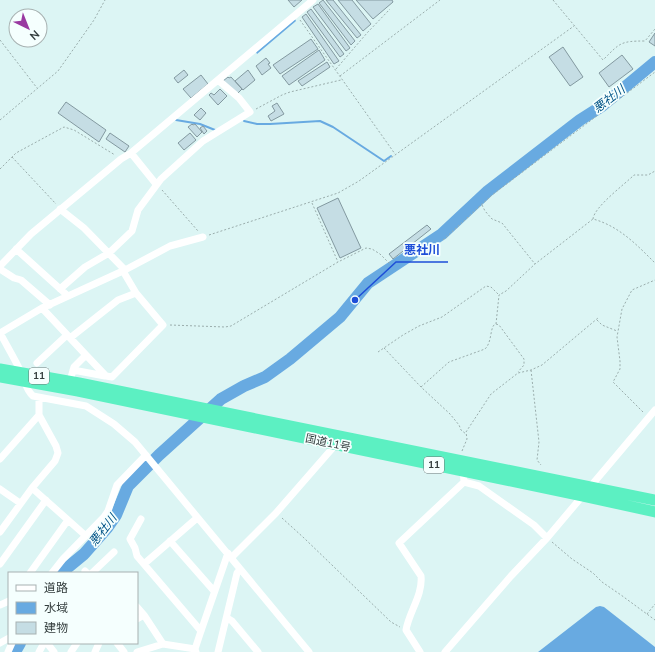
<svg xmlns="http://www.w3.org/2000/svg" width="655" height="652" font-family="'Nunito Sans','Noto Sans JP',sans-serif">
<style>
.water{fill:#68aae1}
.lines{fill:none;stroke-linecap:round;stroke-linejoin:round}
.stream{stroke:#68aae1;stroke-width:2}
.river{stroke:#68aae1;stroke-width:12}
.building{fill:#c5dde4;stroke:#8399a0}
.path{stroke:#9aadac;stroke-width:1;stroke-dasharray:2 2;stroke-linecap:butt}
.minor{stroke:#fff;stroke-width:7}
.trunk{stroke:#5cf0c2;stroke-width:11}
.labels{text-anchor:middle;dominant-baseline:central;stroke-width:3.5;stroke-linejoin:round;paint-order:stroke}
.shield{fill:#f5fffe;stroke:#6d7777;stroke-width:1}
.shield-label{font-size:10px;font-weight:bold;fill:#333d3d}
.street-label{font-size:11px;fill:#333d3d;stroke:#f5fffe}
.water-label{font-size:12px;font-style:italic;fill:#015386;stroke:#f5fffe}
.leader{fill:none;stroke:#1d4ed8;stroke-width:1.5}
.callout-dot{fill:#1d4ed8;stroke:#f5fffe;stroke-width:1.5}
.callout-label{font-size:12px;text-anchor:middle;font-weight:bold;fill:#1d4ed8;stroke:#f5fffe;stroke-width:3.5;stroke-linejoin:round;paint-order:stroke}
</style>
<rect width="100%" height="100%" fill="#dcf5f4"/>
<path class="water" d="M295,19L296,21L257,54L256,52Z
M600,606L604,607L655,647V652H538L596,607Z"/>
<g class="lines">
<path class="stream" d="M176,120L200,124L215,130
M244,121L257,124H270L320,121L333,127L384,161L391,156"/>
<path class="river" d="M62,573L67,568L84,554L107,528L116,515L128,486L159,455L221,399L244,386L265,377L290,359L340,317L368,283L442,234L488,191L580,120L602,106L655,62
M15,652L20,643"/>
</g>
<path class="building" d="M288,0H302L294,7Z
M323,0L355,41L351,45L319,3Z
M326,0H333L361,35L357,38Z
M338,0H352L371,24L363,31Z
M356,0H392L393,2L373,19Z
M318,4L350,48L346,51L313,7Z
M311,9L344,54L340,57L307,12Z
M306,14L339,61L334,64L302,17Z
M655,33V46L649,42Z
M311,39L318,49L280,74L273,65Z
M563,47L583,77L570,86L549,57Z
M319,50L325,60L289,85L282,76Z
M622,55L633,69L609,87L599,73Z
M266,58L270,63L268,64L271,68L262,75L256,66Z
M327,62L330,67L302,86L298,81Z
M184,70L188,75L178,83L174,78Z
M248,70L255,80L243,90L235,81Z
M201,75L208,84L191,98L183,89Z
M228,77L229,78L231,77L242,89L237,94L223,81Z
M220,89L227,96L218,105L209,95L211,93L214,95Z
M66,102L106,130L99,142L58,113Z
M277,103L284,114L271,121L268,116L275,111L272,106Z
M201,108L206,113L200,120L194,115Z
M192,124L193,125L195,124L202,132L197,137L188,127Z
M203,126L207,131L204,134L200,128Z
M110,133L129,146L125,152L106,139Z
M190,133L196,140L184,150L178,143Z
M338,198L361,248L340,258L317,208Z
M427,225L431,229L393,259L389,254Z"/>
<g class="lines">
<path class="path" d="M553,0L603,60C620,43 620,41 645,41L655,29
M300,20L395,154
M0,40L37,88
M336,69L367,33L390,9
M340,76L440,0
M256,109L282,95L290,92L341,80
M0,120L58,71L94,20L105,0
M12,157L56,204
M0,169L16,153L64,127L74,130L115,155
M162,190L198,231
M312,203L338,262
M482,205L485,211L492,219L502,223L535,264
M593,219C594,207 625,184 634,175H648L655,171
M209,235L338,193L359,181L574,26
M443,240L492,195L655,72
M597,320L602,325L617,331
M496,324L499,325L524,359V365L518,372
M170,325L225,327L231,326L338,262L366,248L372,249L380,254L390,264
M384,348L421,387L450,414L459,425L461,430L466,434
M378,352L403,335L419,326L442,317L486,286L491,287L499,295
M531,370L539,442L537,460L541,465
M421,387L449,362L485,349C491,343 490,334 493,326L496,324L499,295L506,291L535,264L593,219C619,226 637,245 655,263
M643,412L613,382L620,369V361L617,337L622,309L632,290L655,280
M462,451L467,439L466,432L491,394L518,373L531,370L542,365L598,318
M282,518L304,538L391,622L400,627
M552,542L572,559L593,573L602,582L621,595L655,620
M647,614L655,604"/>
<path class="minor" d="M131,153L156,184
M60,209L84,228L125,270
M16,249L68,296
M0,266L31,234L121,159L131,153L313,0
M0,269L14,278L21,280L50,305
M60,289L85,267L109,253L132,231L138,210L161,179L203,141L250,112L239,98L218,80
M42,308L86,355
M0,333C7,346 14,358 20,370C25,380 25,389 33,396L86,406L114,424L135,442L309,652
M0,333L42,308L125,270L170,246L203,237
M70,338L118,300L136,293
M37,363L67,335
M73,370L105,376
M70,381L74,367L86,355L106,376L112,377L163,325L136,293L123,271
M0,459L39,415V398
M464,482L479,486L534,525L547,538
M32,488L86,536
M0,489L20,503
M141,519L130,539L135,548L137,556L201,631
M0,532L32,488L55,461L58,453L56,446L39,415
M170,541L214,591
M231,558L276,513L337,443
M0,564L46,500
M144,564L197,518
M85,571L87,573
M30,573L68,520
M52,573L63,559L104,517L108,511L117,485L146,455
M92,573L114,552
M0,605L9,601
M137,607L144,615L163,644
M227,618L232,621L258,652
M137,619L144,615
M0,643L9,638
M47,643L54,652
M117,643L124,652
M8,652L12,643
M39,652L44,643
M71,652L77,643
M95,652L99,643
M137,652L163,644L195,649
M196,652L195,649L201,631L228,553
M218,652L237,573L240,569
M420,652L406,630C409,612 423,595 421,576L399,543L464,482L463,468
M445,652L511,576L547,538L655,410"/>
<path class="trunk" d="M0,369L79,383L655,500
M0,377L78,391L583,496L655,512"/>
</g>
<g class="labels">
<g class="shield">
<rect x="29" y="368" width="20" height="16" rx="3"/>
<rect x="424" y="457" width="20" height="16" rx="3"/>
</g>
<g class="shield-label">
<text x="39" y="376">11</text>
<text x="434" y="465">11</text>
</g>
<g class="street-label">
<text transform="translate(328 443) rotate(12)">国道11号</text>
</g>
<g class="water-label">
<text transform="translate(609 99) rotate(-38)">悪社川</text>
<text transform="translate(103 530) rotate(-52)">悪社川</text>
</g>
</g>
<path class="leader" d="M355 300L396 262H448"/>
<circle class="callout-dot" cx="355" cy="300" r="4"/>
<g class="callout-label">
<text x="422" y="254">悪社川</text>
</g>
<rect x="8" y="572" width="130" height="72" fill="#f5fffe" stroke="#a7b1b1"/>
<rect x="16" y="585" width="20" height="6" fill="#ffffff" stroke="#a7b1b1"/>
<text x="44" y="592" font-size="12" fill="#333d3d">道路</text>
<rect x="16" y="602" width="20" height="12" fill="#68aae1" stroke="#a7b1b1"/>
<text x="44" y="612" font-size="12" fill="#333d3d">水域</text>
<rect x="16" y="622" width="20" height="12" fill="#c5dde4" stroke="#a7b1b1"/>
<text x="44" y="632" font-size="12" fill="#333d3d">建物</text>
<g transform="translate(28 28) rotate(137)"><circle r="19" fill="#f5fffe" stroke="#a7b1b1"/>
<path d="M0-3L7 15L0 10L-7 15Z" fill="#9939a1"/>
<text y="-6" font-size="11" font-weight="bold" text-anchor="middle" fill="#333d3d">N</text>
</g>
</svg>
